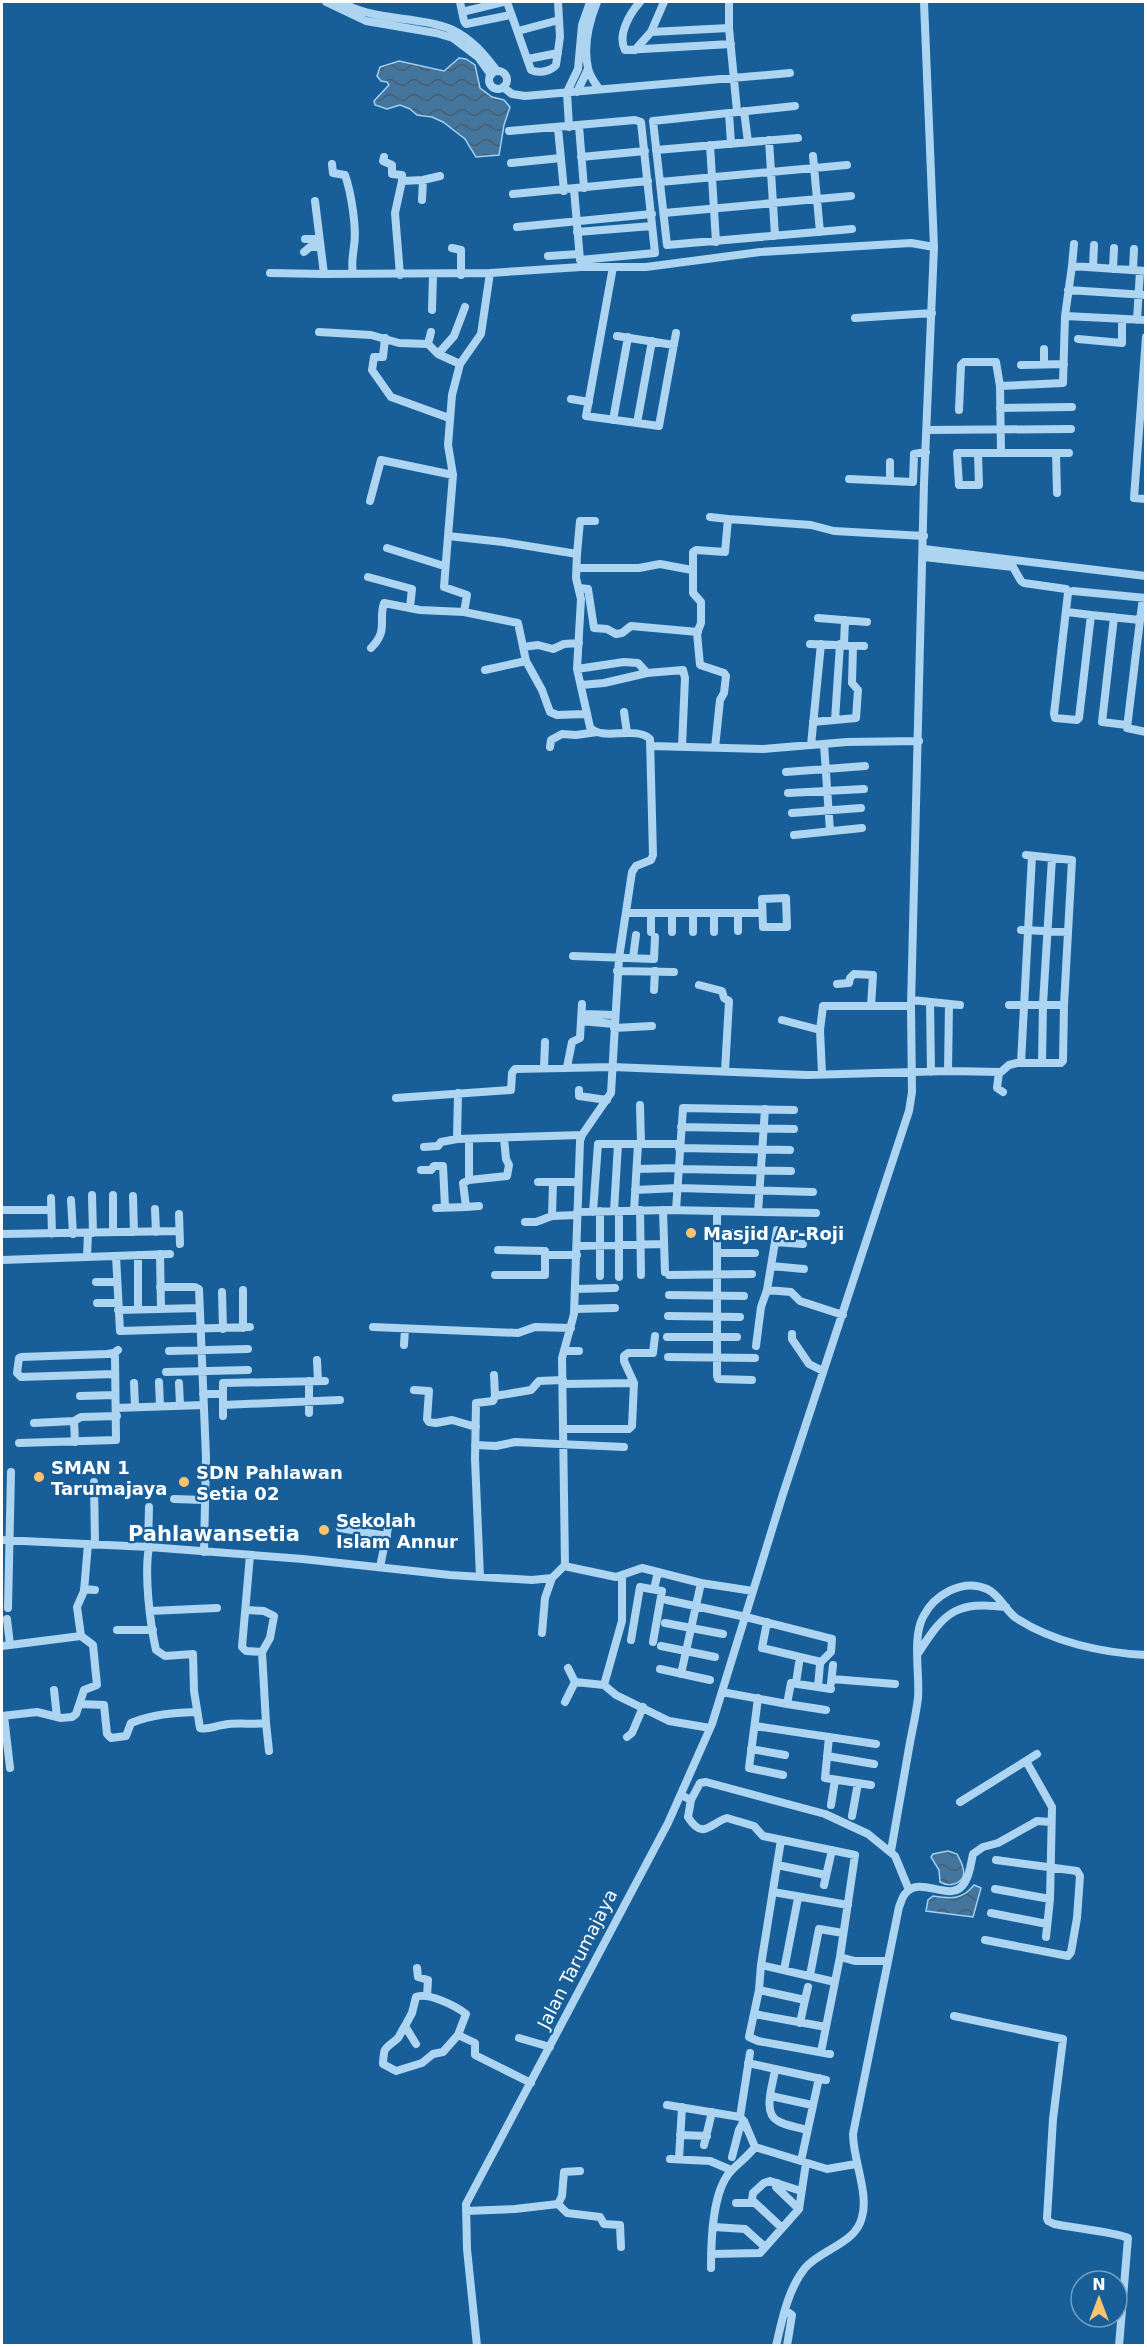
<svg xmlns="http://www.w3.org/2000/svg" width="1147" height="2347" font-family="'DejaVu Sans',sans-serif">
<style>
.water{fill:url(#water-waves);stroke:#a0d0f3;stroke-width:1.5}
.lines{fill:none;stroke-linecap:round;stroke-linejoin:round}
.minor{stroke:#add4f1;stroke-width:8}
.poi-dot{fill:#ffc46d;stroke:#185f99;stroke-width:2}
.labels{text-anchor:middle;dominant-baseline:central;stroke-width:4.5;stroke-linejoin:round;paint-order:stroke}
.poi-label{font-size:18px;font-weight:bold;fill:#fff;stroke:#185f99;text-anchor:start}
.street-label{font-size:18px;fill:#fff;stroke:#185f99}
.quarter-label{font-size:21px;font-weight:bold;fill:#fff;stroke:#185f99}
</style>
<defs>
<pattern id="water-waves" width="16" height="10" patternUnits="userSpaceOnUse" patternTransform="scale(1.5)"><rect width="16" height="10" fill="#43759d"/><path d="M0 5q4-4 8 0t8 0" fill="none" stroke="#485e70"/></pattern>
</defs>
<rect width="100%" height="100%" fill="#185f99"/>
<path class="water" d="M459,58L466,59L475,65L480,88L492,97L504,100L510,107L504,125L499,155L476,157L465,139L443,122L432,117L417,115L410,109L400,105L387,109L375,105L374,101L389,85L387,82L381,81L377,76L380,67L399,61L444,71Z
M948,1851L957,1854C959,1858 962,1863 963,1868C967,1883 951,1888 940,1882L939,1870L931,1857L933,1854Z
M974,1885L981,1888L973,1917L926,1911L928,1900L933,1896C951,1899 962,1900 974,1885Z"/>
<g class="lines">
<path class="minor" d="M326,2L366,21L436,33L453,38L478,57L491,75
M341,2C375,22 417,15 453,30C472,39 485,55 497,71
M460,2L464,21L466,24L511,15
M507,2L531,70C539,74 551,71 556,65L560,37L558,2
M597,2C589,22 583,46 588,68C589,75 595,83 599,89
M640,2C630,13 617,35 625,50L731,44
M729,2V28L737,111
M462,12L503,2
M518,31L559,20
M651,32L729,28
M635,50L651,32L664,2
M528,59L558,53
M489 80a9 9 0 1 1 18 0a9 9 0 1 1-18 0Z
M503,87L512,94L525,96L790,73
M577,92L588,69
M795,106L653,121L667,245L852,229
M744,111L748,142
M729,113L731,144
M579,126L584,188
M569,127L567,92L578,69L582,25L590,2
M558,128L564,191
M509,131L635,120L641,122L655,253L580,260L574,189
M769,140L775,236
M710,145L716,242
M656,150L798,138
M813,156L820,232
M384,157L383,161L392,165V174L402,175V181L423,180L440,176
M581,157L645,151
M511,163L561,158
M332,164L333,173L345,175C351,192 357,228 354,246C353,256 351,263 353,274
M660,182L847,165
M513,194L648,181
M422,200L423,180
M315,201L324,274L490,273
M664,213L851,196
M517,227L652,214
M577,232L652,226
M305,239H319
M452,248L461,250V275
M304,252L310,247H320
M548,256L579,254
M1072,266L1074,244
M613,267L586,416L659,426L676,333
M1093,267L1094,245
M1113,269L1114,248
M1133,270L1134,249
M270,273L324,274
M400,275L395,213L402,181
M1068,290L1146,295
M432,310L433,275
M1065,316L1146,320
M855,318L932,313
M1137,320L1140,271
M319,332L371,335L399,343L428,344L438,354L454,336L465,307
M617,336L674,345
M1146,337L1134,498L1146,499
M385,338L383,357H374L372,370L391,397L449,418
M1078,339L1122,343V319
M428,344L431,332
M438,354L460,364
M1044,364V349
M1021,365L1064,364
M1000,386L1063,383L1065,316L1072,266L1146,271
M571,399L589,402
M1000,408L1072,407
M959,410L961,365L964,362H996L1000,386L1001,453H957L959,485H979L978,454
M613,420L628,337
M637,423L652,341
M927,430L1071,429
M1001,453H1069
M1056,453L1057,493
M849,479L913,482L914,454L926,452
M890,481V462
M370,501L381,460L453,475
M710,517L728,519
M387,548L444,566
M924,549L1146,576
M577,554L580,521H595
M924,557L1013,567L1021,581L1024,583L1066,589
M577,568H639L660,564L692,570
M368,577L412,589L410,607
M580,588L588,589L594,628L607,629L616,634L622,633L631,626L698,632
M1073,591L1146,598
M464,612L518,623L526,661L542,690L550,712L557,715L586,714
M1067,612L1091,615L1079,718L1077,720L1055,718L1054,714L1068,593
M1091,615L1140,620L1143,598
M1114,617L1102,722L1127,725
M818,618L867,622
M1140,620L1127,728L1146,732
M810,644L864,646
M844,644L845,620
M523,647L538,645L553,649L564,644L579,643
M371,648C389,630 378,621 384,603L420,610L464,612L467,595L444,587L448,536
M577,669L624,662L638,663L647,673L683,670L685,678L682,747
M485,670L526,661
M581,685L604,683L647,673
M624,712L627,733
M835,720L840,644
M813,722L856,718L858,690L852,683L853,646
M824,744L830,831
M811,745L821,644
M650,746L763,749L847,742L919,741
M550,747L551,740L562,734L576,735L597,732
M715,748L720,700L724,693L726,676L724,673L700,665L697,633L701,623V602L693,593V552L696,550L725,552L728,519L811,525L834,531L924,536
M786,772L865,766
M788,793L864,789
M792,813L861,808
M794,835L862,828
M786,898L787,927H763L762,899Z
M626,913H762
M693,913V932
M714,913V932
M651,914V932
M1021,930L1068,932
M738,931V913
M672,932V914
M573,956L654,959L655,937
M633,958L636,935
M617,971L674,972
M837,984L849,983L850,978L854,974L873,975L871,1006
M699,985L722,991L724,998L729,1001L725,1071
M654,990L655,971
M912,1000L960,1005
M930,1002L931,1072
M1009,1005H1064
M582,1014L615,1015
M782,1020L820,1030
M581,1021L614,1024
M614,1028L652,1026
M1021,1063L1032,856
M1042,1063L1043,1004L1052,858
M567,1067L572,1042L580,1038L582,1004
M544,1068L545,1042
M948,1071L949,1004
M999,1072L997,1088L1003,1092
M822,1074L820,1030L823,1006H911
M579,1090V1096L607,1100
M396,1098L511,1090L512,1073L515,1069L613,1067L807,1075L948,1071L1001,1072L1009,1065L1017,1063H1061L1063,1061L1064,1005L1072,860L1026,855
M640,1105L641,1144
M681,1127L794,1129
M457,1139L458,1093
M469,1140V1180L507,1176L509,1165L506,1159L504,1138
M424,1147L438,1146L441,1142L457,1139L582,1135
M679,1148L790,1150
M637,1169L678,1168
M678,1169L791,1171
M421,1170H431L434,1166H443L445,1207
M538,1182H578
M635,1190L678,1188L813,1192
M92,1195L93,1233
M133,1196L134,1232
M51,1198L52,1234
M71,1200L73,1234
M466,1207L479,1206
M436,1208L466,1207L463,1183L469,1180
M155,1209L156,1232
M2,1210H51
M640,1210L641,1275
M663,1210L665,1272
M676,1210L683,1108L794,1110
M600,1211V1276
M614,1211L618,1144
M619,1211V1277
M634,1211L638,1144
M577,1212L670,1210L816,1213
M593,1212L598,1144H679
M717,1212V1376L718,1379L752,1380
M758,1212L765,1109
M179,1214L180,1244
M552,1216L553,1182
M525,1222H536L552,1216L577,1215
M777,1230L767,1290L791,1292L800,1301L843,1315
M113,1232V1195
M717,1233H761
M2,1234L179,1231
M775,1242L803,1244
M577,1246L664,1244
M717,1253H755
M160,1254L161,1308
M138,1255V1309
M545,1255H577
M116,1256L120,1331L250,1327
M87,1257L88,1233
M2,1260L170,1254
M771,1266L804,1269
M495,1275H545V1251L498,1250
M669,1275L752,1274
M96,1282H117
M160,1287H195L199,1289L206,1457L204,1552
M575,1289L615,1288
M243,1290V1328
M222,1292L223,1329
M669,1295L744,1296
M97,1303H118
M575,1309L615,1308
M118,1310L199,1308
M668,1316L740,1317
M373,1327L518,1333L535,1327L571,1328
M792,1334V1339L809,1364L823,1371
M667,1337H737
M404,1345L405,1329
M756,1346L761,1307L767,1290
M169,1351L248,1349
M564,1351H579
M668,1357L755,1358
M317,1360L318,1381
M166,1372L248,1370
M114,1374L21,1377L17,1373L19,1358L21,1357L107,1354L114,1353L118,1350
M494,1375L495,1396
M309,1381V1413
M159,1382L160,1406
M134,1383L135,1407
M179,1383L180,1405
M634,1383L624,1361V1356L628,1353H653L655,1336
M563,1384L634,1383L632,1426L629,1429H564
M414,1390L429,1391L427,1419L429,1422L436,1423L452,1420L476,1427
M203,1394H222
M80,1396L115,1395
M223,1405L340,1400
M116,1408L203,1405
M223,1416V1383L325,1381
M74,1421L75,1442
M34,1423L74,1421L81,1417L117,1416
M19,1443L116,1440L115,1357L114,1353
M475,1445L496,1446L515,1442L624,1447
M94,1482L95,1544
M174,1499L204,1500
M340,1528L387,1536
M2,1540L149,1547L303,1559L450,1575L532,1580L552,1578L564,1566L616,1577L642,1568L701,1583L753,1591
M148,1547L149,1507
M149,1547C144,1575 150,1623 156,1650L165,1656L193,1654L194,1691L200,1728C209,1730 214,1726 223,1725C237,1722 252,1725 266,1723L262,1652L246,1651L242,1647L250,1555
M565,1566L562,1358L574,1314L580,1141L582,1135L611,1093L619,958L632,872L636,866L651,860L653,855L650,739C636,725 601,742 590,727L577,669L581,599L576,578L577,554L503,542L448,536L453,475L448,445L452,395L460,364L481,334L490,273L581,267H646L760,252L911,243L934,247
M380,1567L388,1528
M480,1577L475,1459L476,1403L493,1401L495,1396L531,1390L539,1381L563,1380
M84,1589L95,1590
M654,1589L658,1572
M667,1600L746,1617L832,1639L831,1652L821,1662L762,1648L767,1622
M8,1608L11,1472
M246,1610L264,1611L274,1616L270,1638L262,1652
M150,1611L217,1608
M7,1619L10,1645
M665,1623L723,1634
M117,1630H153
M542,1633L545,1598L552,1578
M631,1640L640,1587L662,1591L653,1642
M2,1646L81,1636
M661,1646L715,1657
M919,1652C945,1611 957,1601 1006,1607
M568,1668L575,1682L604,1685L622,1621V1576
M660,1669L710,1680
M681,1674L701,1583
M832,1679L895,1684
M796,1683L799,1663
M831,1683L833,1665
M604,1685L616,1695L669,1721L710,1728
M818,1687L820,1664
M54,1690L57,1717
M722,1692L787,1704L791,1683L831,1689
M758,1698L749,1768L783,1775
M565,1702L575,1682
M80,1704L104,1705L107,1734L111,1738L126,1736L131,1723C153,1714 173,1713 196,1712
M787,1704L826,1710
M2,1716L37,1712L61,1718L72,1717L76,1714L84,1690L97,1685L93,1645L81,1636L77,1607L84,1591L88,1544
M4,1716L10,1768
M266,1723L269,1751
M755,1726L876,1744
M627,1737L632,1733L643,1707
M829,1737L825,1778L871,1785
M751,1749L785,1755
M827,1756L874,1764
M1026,1761L1052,1807L1050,1899L1046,1937
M681,1795L691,1800L688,1817C703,1841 710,1823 727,1818L754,1826L763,1836L855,1855L840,1957L821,2052
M691,1800L700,1783L706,1782L825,1814L868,1834L895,1856L909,1890
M960,1802L1037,1754
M831,1805L835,1780
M852,1816L858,1783
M781,1840L761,1965L759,1990L749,2037L758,2041L830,2054
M891,1851C897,1816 903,1782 909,1748C912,1731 916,1715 918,1698C920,1675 912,1638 923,1617C934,1595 962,1578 987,1589C1000,1595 1005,1610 1016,1618C1053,1642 1102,1653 1146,1655
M777,1865L826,1875
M824,1885L832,1850
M995,1889L1050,1899
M773,1892L848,1905
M991,1913L1047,1924
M985,1940L1068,1956L1071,1952L1077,1918L1080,1876L1077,1871L996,1860
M840,1957L855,1961H888
M761,1965L835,1982
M417,1968L418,1977L428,1980L427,1996
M784,1970L798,1898
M810,1975L819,1929L843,1933
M759,1990L805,2000L800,2023
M805,2000L808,1987
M754,2014L826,2027
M954,2016L1063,2039L1053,2119L1047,2218L1048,2221L1054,2224C1068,2227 1120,2233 1128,2238L1119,2346
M405,2026C402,2030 400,2036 397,2039C384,2050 384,2046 383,2064L396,2071L422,2063L433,2054L443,2052L458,2035
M519,2038L550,2047
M416,2044L405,2026L412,2013L416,1997C428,1992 456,2006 466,2014L458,2035L475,2043V2055L531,2083
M748,2063L826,2080
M775,2070C773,2084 762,2113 778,2121C786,2126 798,2127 807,2130
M771,2096L812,2105
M667,2105L740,2117
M680,2135L707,2136
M704,2145L712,2112
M755,2147L827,2169L856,2164
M732,2157L739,2130L744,2121
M670,2159L710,2161L731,2170
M679,2159L682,2107
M801,2161L819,2078
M777,2183L776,2187L799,2209
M736,2203H755
M558,2204L562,2196L564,2172L580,2171
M466,2211L515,2209L558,2204L567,2213L600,2217L604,2224L620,2225L621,2247
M714,2227L745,2229L765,2247
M782,2228L752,2200L753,2193L764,2183L770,2181L801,2191
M711,2254L760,2253L799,2209L806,2163
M711,2268C711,2241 712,2189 732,2170C740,2162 748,2156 755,2147L744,2121L740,2117L750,2053
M785,2310L792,2315L787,2346
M477,2346L467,2249L466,2204L668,1823L712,1724L783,1494L909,1111L912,1092L911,1006L924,483L934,247L924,2
M776,2346C782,2320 788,2289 805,2268C821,2249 856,2244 862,2217C869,2193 853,2160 853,2134L899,1907C901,1903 902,1897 905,1894C920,1873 952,1906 965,1882C970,1874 971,1863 973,1854L983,1847L998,1843L1032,1824L1037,1821L1051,1822"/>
</g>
<g class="poi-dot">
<circle cx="691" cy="1233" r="6"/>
<circle cx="39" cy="1477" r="6"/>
<circle cx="184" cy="1482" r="6"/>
<circle cx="324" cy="1530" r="6"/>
</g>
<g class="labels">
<g class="poi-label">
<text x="703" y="1233">Masjid Ar-Roji</text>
<text x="51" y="1467">SMAN 1<tspan x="51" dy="21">Tarumajaya</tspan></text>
<text x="196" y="1472">SDN Pahlawan<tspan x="196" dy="21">Setia 02</tspan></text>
<text x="336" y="1520">Sekolah<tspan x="336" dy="21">Islam Annur</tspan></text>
</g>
<g class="street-label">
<text transform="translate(577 1959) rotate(-63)">Jalan Tarumajaya</text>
</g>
<g class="quarter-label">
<text x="214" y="1534">Pahlawansetia</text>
</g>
</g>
<rect width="1147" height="2347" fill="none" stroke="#ffffff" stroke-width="6"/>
<g transform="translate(1099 2299)"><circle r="28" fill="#185f99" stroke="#749fc2" stroke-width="1.5"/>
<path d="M0-4.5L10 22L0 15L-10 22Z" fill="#ffc46d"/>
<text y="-9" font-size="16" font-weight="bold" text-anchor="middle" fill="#ffffff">N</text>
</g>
</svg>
